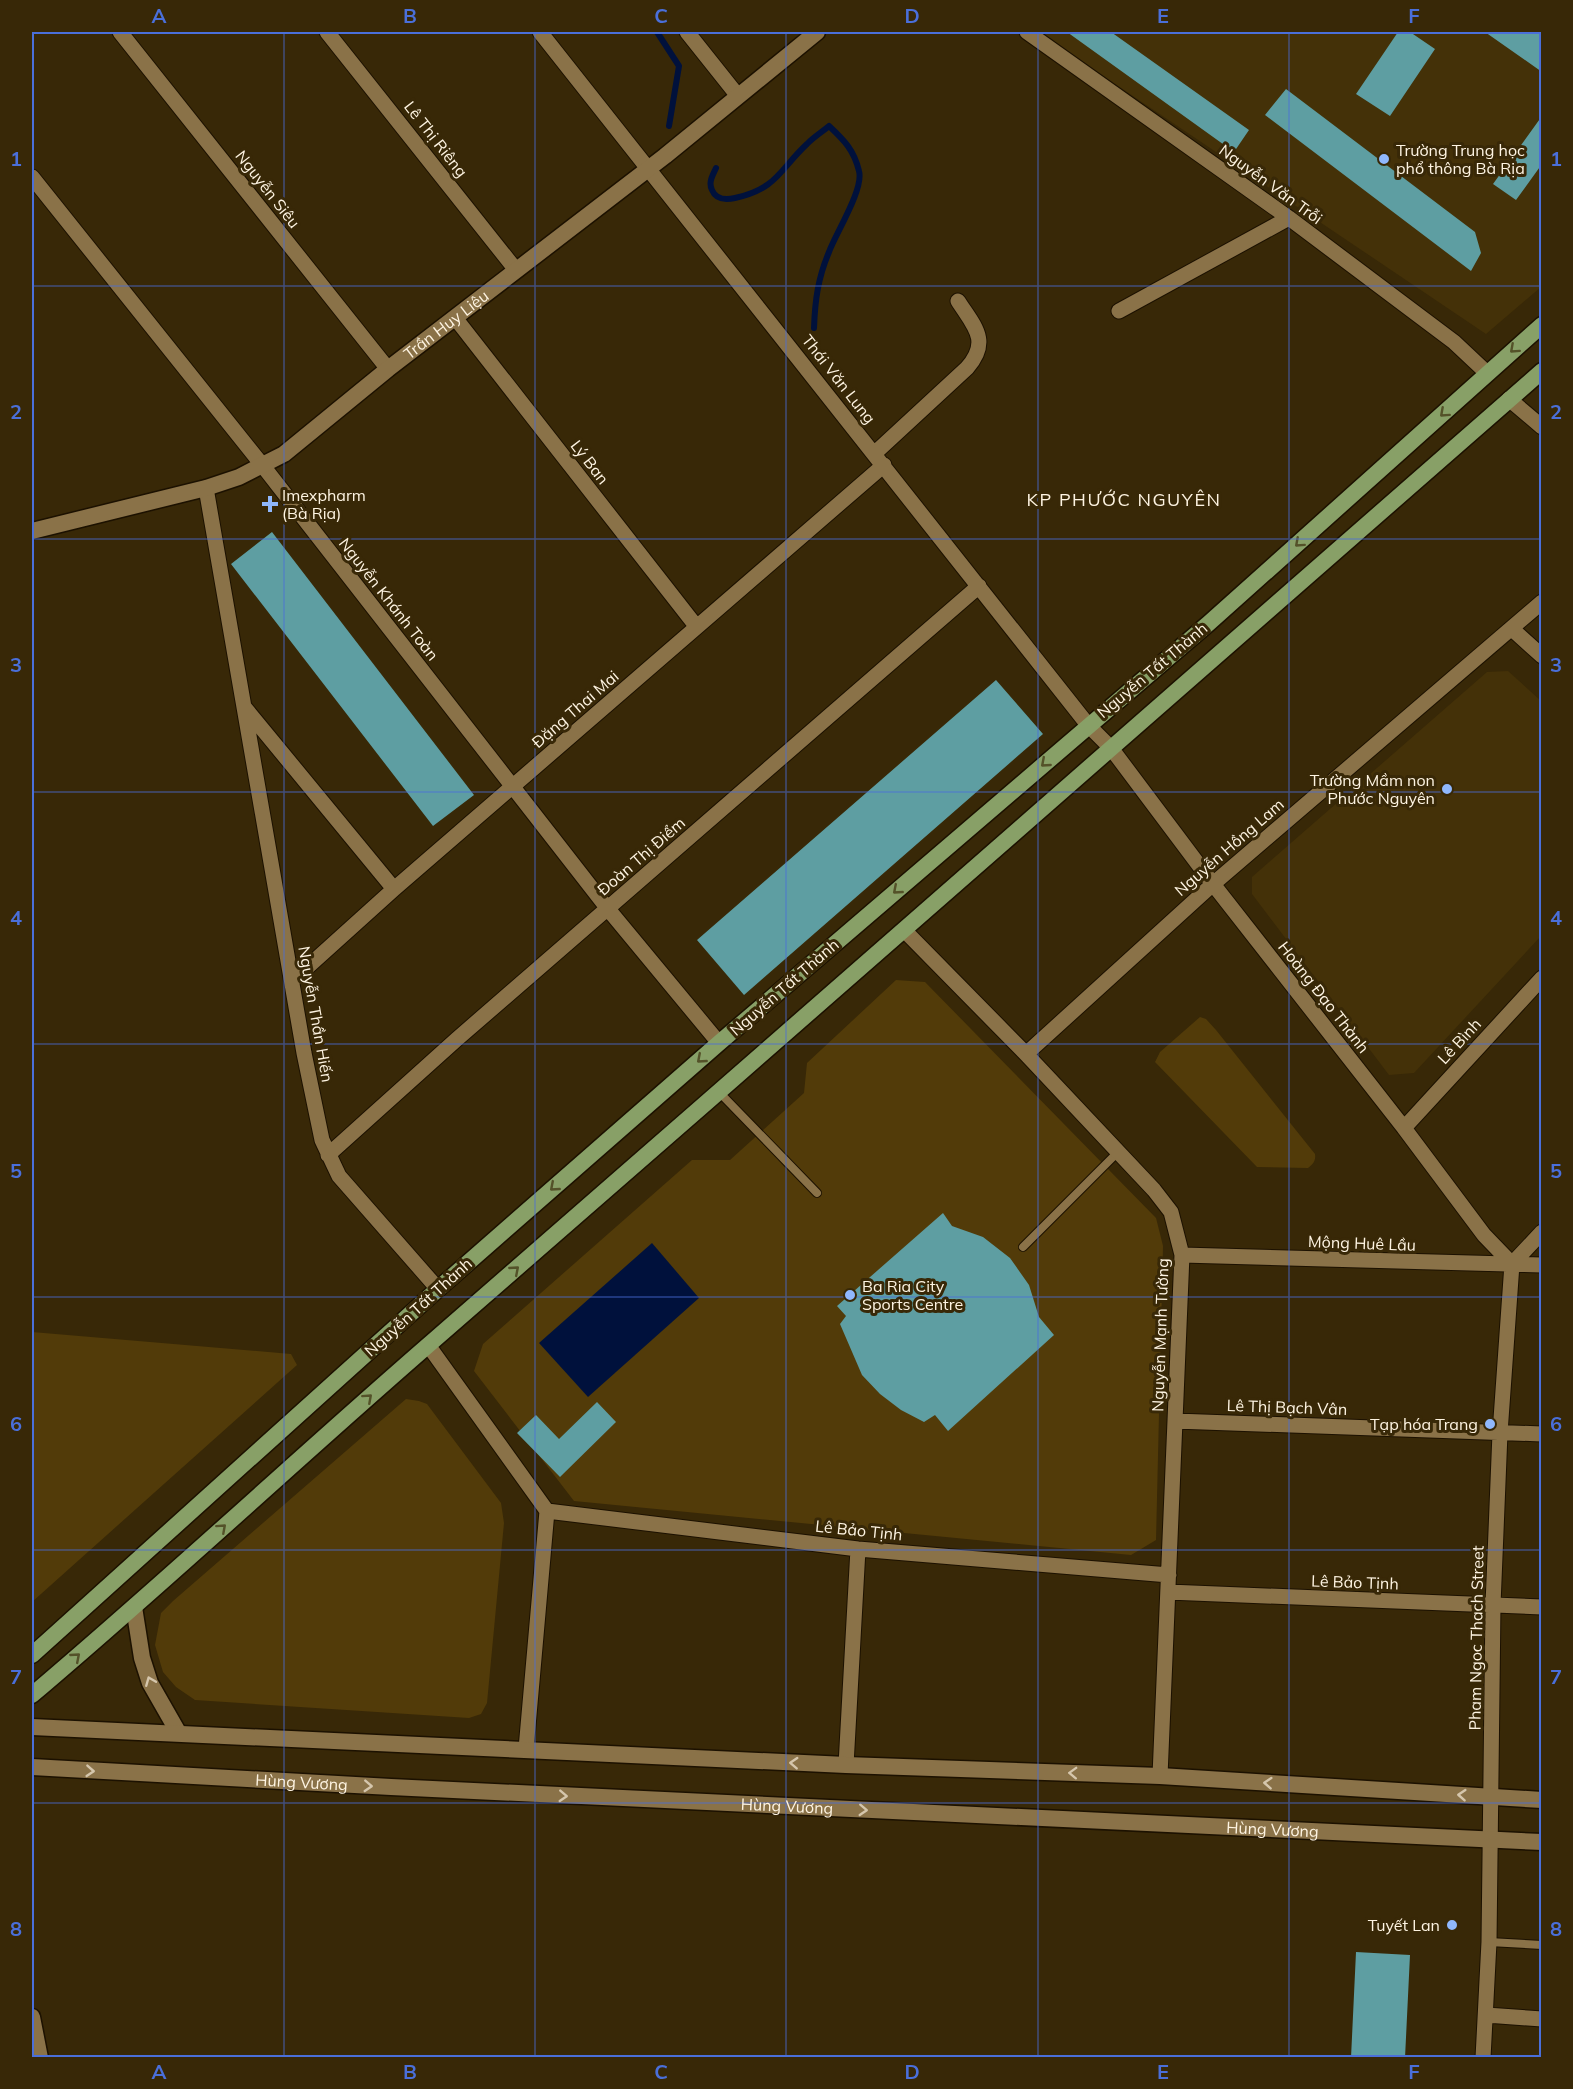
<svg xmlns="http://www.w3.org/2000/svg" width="1573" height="2089" font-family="Mulish,sans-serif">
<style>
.built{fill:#443108}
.green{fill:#523b09}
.water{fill:#00113c}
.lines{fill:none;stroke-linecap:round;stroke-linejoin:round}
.stream{stroke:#00113c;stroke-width:6}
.building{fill:#5e9ea2}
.service-casing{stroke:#1c1100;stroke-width:10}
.minor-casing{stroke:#1c1100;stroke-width:17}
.tertiary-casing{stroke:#1c1100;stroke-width:19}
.secondary-casing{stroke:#1c1100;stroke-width:19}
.primary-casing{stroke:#1c1100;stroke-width:19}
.service{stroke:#8a7248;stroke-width:8}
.minor{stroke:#8a7248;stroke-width:15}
.tertiary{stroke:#8a7248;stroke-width:16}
.secondary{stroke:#8a7248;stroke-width:16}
.primary{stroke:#88a067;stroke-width:16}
.oneway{stroke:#545229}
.oneway2{stroke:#d5c6ac}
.grid{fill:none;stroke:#4a6fda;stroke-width:1.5;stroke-opacity:0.55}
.poi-dot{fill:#90b8fd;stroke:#382807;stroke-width:2}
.labels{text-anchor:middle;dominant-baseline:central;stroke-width:6;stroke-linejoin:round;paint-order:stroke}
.street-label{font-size:16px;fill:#fef4e2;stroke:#382807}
.poi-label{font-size:16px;fill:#fef4e2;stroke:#382807;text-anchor:start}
.neighbourhood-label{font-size:18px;letter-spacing:1.5px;fill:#fef4e2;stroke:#382807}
.neatline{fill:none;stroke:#4a6fda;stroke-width:2}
.grid-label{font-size:20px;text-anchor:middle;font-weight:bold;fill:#4a6fda}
</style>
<rect width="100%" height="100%" fill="#382807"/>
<path class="built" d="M1038,32H1541V287L1486,334Z
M1508,671L1541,701V936L1414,1073L1389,1075L1252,894V877L1487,672Z"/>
<path class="green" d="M896,980L925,982L1156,1218L1163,1246L1156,1540L1131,1555L574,1501L474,1371L483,1344L692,1160H730L804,1093L807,1063Z
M1200,1017L1206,1019L1216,1030L1315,1154C1316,1161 1313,1164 1308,1168L1257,1167L1155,1062L1160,1052Z
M32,1332L291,1354L297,1365L32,1602Z
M406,1399L419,1401L427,1404L501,1503L504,1523L487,1703L481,1714L469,1718L195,1700L176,1687L163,1672L155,1645L161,1613L173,1601Z"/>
<path class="water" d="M652,1243L699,1298L588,1397L539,1343Z"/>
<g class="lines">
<path class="stream" d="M657,32L679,66L669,126
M716,168C713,175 708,182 712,190C716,200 726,200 735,198C777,189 780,169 807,144C814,137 822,132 829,126C844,140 854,150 859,171C864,189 836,233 829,252C818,278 815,300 814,328"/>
</g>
<path class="building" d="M1067,32H1111L1249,130L1234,152Z
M1398,32H1410L1435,49L1390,116L1356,94Z
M1485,32H1542V72Z
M1286,89L1475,232L1481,253L1471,271L1265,115Z
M1542,116V164L1516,200L1493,184Z
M272,532L474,795L433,826L231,564Z
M996,680L1043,734L744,995L697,940Z
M943,1213L952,1226L983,1237L1010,1258L1029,1285L1039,1317L1054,1335L948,1431L935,1415L924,1422L901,1410L880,1394L862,1375L840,1324L846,1316L837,1306Z
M597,1402L616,1422L560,1477L517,1433L536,1415L559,1439Z
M1356,1952L1410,1955L1405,2058H1351Z"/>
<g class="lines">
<g class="service-casing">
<path id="service" d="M719,1092L817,1193
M1023,1247L1118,1152
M1489,1942L1542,1945"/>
</g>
<g class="minor-casing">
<path id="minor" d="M120,32L388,369
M327,32L516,270
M540,32L1088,725L1111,748L1213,884L1404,1128L1484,1235L1512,1264
M687,32L738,96
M1027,32L1289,218L1454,342L1487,373
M32,177L263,466L608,909L719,1043
M1119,311L1289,218
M456,319L696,626
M1509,399L1542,427
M875,453L967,368C991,341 974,326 958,301
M206,488L304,1053L322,1140L339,1176L438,1289
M1512,629L1542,656
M245,708L394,889
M905,931L1026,1054L1154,1190L1171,1212L1182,1255L1160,1776
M292,981L394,889L884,465
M1026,1054L1213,884L1542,602
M1404,1128L1542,978
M328,1155L457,1039L979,586
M1182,1255L1542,1265
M428,1345L547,1511L526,1749
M1175,1421L1542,1434
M547,1511L858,1549L1169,1575
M1168,1592L1542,1607
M846,1765L858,1549
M1486,2015L1542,2019
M1483,2058L1489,1942L1493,1605L1500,1433L1512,1264L1542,1232"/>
</g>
<g class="tertiary-casing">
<g id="tertiary">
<path id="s1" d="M32,531L206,488L239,477L284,454L388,369L665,156L817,32"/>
</g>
</g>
<g class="secondary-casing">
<g id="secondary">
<path d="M134,1607L142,1658L150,1683L178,1732"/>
<path d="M32,1727L846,1765L1160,1776L1542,1800"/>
<path id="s2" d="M32,1767L391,1787L1542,1842"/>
<path d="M32,2017L40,2058"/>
</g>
</g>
<g class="primary-casing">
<path id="primary" d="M32,1655L438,1289L719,1043L1209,623L1542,325
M32,1695C168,1580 298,1458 433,1341C803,1018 1174,696 1542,371"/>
</g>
<use href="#service" class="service"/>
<use href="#minor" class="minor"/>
<use href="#tertiary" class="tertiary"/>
<use href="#secondary" class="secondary"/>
<use href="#primary" class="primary"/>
</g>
<defs><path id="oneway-chevron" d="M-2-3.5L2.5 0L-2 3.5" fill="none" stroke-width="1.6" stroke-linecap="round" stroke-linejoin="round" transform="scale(1.5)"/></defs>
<g class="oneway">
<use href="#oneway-chevron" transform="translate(1514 349) rotate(138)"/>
<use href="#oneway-chevron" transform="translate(1444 413) rotate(138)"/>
<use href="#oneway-chevron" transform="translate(1299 543) rotate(138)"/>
<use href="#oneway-chevron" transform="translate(1045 763) rotate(139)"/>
<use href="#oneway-chevron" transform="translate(897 890) rotate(139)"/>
<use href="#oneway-chevron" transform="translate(701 1059) rotate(139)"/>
<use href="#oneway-chevron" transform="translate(554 1187) rotate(139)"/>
<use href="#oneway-chevron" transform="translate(515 1270) rotate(-41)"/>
<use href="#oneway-chevron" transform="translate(368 1398) rotate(-42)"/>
<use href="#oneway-chevron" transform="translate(222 1528) rotate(-42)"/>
<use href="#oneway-chevron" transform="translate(76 1657) rotate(-41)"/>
</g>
<g class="oneway2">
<use href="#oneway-chevron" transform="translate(150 1681) rotate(-112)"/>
<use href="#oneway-chevron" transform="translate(794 1763) rotate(-177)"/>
<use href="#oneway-chevron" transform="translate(90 1771) rotate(4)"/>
<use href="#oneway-chevron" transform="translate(1073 1773) rotate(-178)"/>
<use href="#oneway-chevron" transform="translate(1268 1783) rotate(-176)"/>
<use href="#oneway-chevron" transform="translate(368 1786) rotate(3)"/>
<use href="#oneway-chevron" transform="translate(1462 1795) rotate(-176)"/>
<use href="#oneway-chevron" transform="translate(563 1796) rotate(3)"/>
<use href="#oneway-chevron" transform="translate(863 1810) rotate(3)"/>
</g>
<path class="grid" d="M284,32V2058M535,32V2058M786,32V2058M1038,32V2058M1289,32V2058M32,286H1542M32,539H1542M32,792H1542M32,1044H1542M32,1297H1542M32,1550H1542M32,1803H1542"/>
<g class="poi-dot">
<circle cx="1384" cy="159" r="6"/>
<path d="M267 495h6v6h6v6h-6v6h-6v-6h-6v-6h6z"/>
<circle cx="1447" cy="789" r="6"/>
<circle cx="850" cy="1295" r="6"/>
<circle cx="1490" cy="1424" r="6"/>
<circle cx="1452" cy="1925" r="6"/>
</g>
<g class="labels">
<g class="street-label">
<text transform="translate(436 139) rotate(52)">Lê Thị Riêng</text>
<text transform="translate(1271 184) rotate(36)">Nguyễn Văn Trỗi</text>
<text transform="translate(268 189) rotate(52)">Nguyễn Siêu</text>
<text stroke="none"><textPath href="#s1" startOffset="472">Trần Huy Liệu</textPath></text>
<text transform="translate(839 379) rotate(52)">Thái Văn Lung</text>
<text transform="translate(590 462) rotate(52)">Lý Ban</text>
<text transform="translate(389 599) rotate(52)">Nguyễn Khánh Toàn</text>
<text transform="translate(1152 670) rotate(-40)">Nguyễn Tất Thành</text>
<text transform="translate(575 709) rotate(-41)">Đặng Thai Mai</text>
<text transform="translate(1229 847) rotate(-41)">Nguyễn Hồng Lam</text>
<text transform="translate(641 856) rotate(-41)">Đoàn Thị Điểm</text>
<text transform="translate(784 987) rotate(-41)">Nguyễn Tất Thành</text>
<text transform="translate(1324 997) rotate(52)">Hoàng Đạo Thành</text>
<text transform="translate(316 1014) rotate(80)">Nguyễn Thần Hiến</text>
<text transform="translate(1459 1041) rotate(-47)">Lê Bình</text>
<text transform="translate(1362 1243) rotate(2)">Mộng Huê Lầu</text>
<text transform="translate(418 1307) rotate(-42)">Nguyễn Tất Thành</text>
<text transform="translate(1160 1335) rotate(-88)">Nguyễn Mạnh Tường</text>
<text transform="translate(1287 1407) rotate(2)">Lê Thị Bạch Vân</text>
<text transform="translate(859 1530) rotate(6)">Lê Bảo Tịnh</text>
<text transform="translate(1355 1582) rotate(2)">Lê Bảo Tịnh</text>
<text transform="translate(1476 1638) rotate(-89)">Pham Ngoc Thach Street</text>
<text stroke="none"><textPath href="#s2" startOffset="270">Hùng Vương</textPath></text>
<text stroke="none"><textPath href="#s2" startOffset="756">Hùng Vương</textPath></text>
<text stroke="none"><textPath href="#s2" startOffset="1242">Hùng Vương</textPath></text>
</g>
<g class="poi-label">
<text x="1396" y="150">Trường Trung học<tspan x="1396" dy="18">phổ thông Bà Rịa</tspan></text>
<text x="282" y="495">Imexpharm<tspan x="282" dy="18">(Bà Rịa)</tspan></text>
<text x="1435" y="780" text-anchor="end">Trường Mầm non<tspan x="1435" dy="18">Phước Nguyên</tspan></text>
<text x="862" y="1286">Ba Ria City<tspan x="862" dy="18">Sports Centre</tspan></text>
<text x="1478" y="1424" text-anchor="end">Tạp hóa Trang</text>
<text x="1440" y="1925" text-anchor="end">Tuyết Lan</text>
</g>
<g class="neighbourhood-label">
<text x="1124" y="499">KP PHƯỚC NGUYÊN</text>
</g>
</g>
<rect width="1573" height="2089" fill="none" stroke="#382807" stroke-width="66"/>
<rect x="33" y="33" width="1507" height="2023" class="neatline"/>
<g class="grid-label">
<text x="159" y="23">A</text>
<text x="410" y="23">B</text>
<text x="661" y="23">C</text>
<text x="912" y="23">D</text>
<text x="1163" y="23">E</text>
<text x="1414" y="23">F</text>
<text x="16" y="166">1</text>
<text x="1556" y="166">1</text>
<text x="16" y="419">2</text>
<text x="1556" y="419">2</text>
<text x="16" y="672">3</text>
<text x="1556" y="672">3</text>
<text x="16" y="925">4</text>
<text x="1556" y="925">4</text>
<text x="16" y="1178">5</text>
<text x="1556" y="1178">5</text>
<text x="16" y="1431">6</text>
<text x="1556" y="1431">6</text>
<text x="16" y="1684">7</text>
<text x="1556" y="1684">7</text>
<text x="16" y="1936">8</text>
<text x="1556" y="1936">8</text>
<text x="159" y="2079">A</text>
<text x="410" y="2079">B</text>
<text x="661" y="2079">C</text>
<text x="912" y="2079">D</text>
<text x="1163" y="2079">E</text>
<text x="1414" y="2079">F</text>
</g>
</svg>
